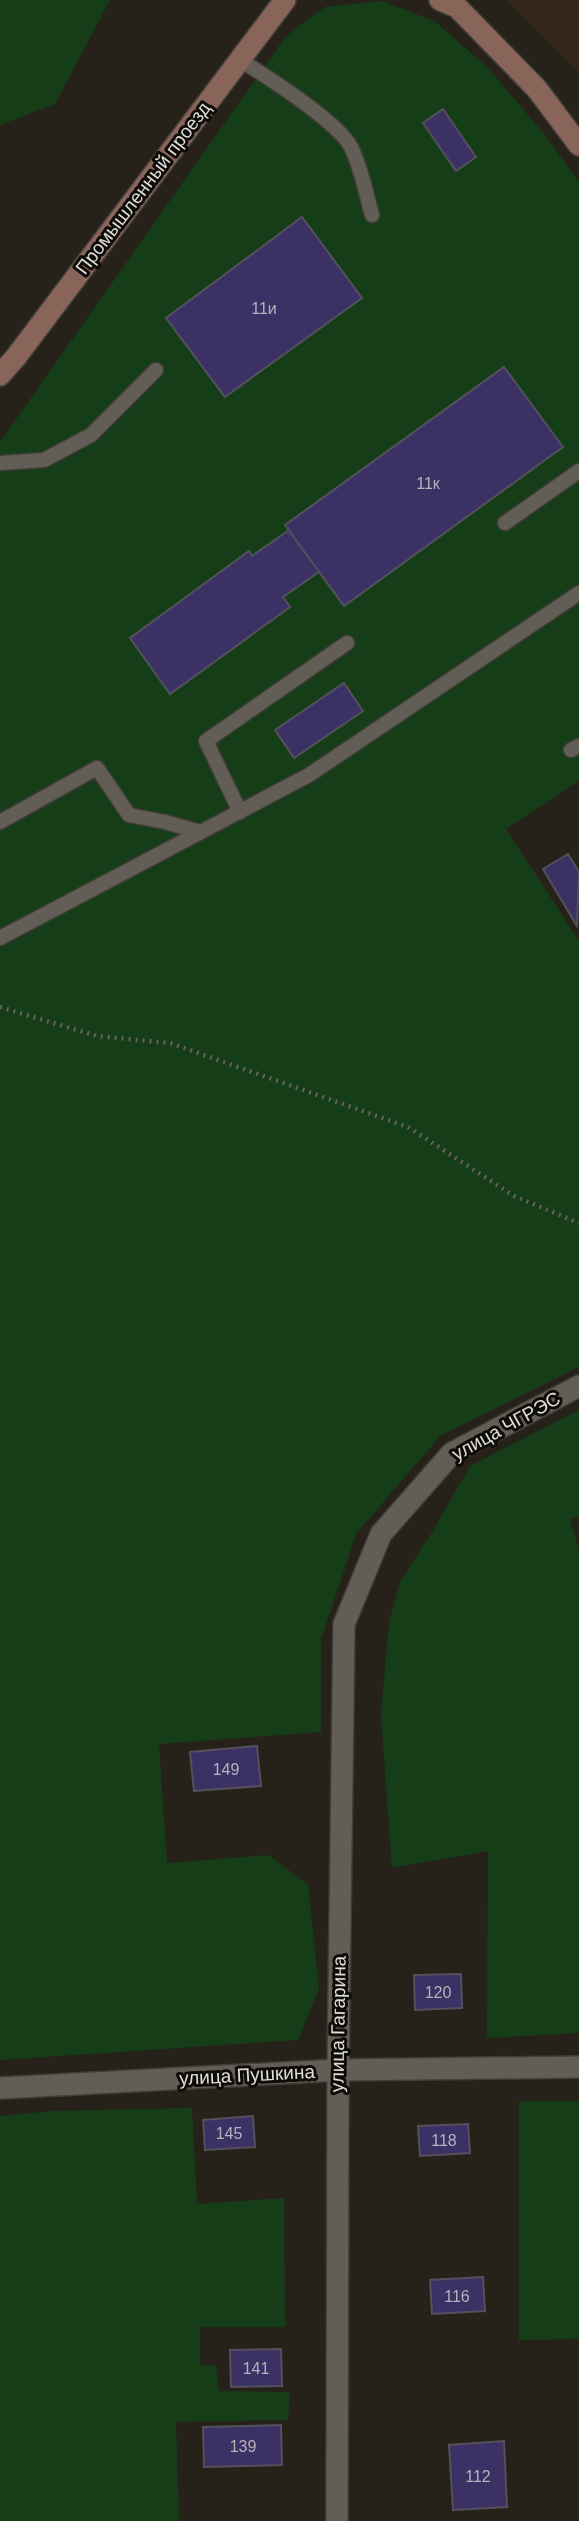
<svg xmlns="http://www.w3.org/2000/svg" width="579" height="2521" font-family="Arial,sans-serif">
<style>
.industrial{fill:#35261b}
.green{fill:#153e18}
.building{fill:#3b3164;stroke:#53515b;stroke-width:2}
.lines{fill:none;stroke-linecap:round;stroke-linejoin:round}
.lane-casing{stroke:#413d38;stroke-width:17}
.street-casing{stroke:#413d38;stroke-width:24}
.secondary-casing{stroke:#413d38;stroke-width:24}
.path{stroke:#66625b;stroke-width:4.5;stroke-dasharray:2 5;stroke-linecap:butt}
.lane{stroke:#635e55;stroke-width:14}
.street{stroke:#635e55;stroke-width:21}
.secondary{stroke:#896559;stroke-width:21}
.labels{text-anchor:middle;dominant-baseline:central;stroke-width:6;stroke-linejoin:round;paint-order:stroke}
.number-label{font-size:16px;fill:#b7b2bb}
.street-label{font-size:19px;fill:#e0ddd8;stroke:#0d0c08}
</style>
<rect width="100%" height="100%" fill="#26221a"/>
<path class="industrial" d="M507,0H579V72Z"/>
<path class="green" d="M0,0H110L55,104L0,125Z
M382,1L434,21L487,67L545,135L579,182V781L506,829L579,941V1367L440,1436L356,1534L321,1639V1732L159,1744L167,1863L268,1855L308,1884L319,1988L298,2040L0,2060V442L286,36L325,7Z
M579,1410V1516L570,1519L579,1550V2033L487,2038L488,1851L392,1868L381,1715L389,1623L400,1582L434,1529L470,1466Z
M519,2101H579V2339L519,2340Z
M192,2108L197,2204L284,2198L285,2327H200V2365H216L219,2391L290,2392L288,2420L176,2422L179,2521H0V2116L53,2111Z"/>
<path class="building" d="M443,109L476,157L456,171L423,123Z
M302,217L362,298L225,397L166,318Z
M504,367L563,447L344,606L285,525Z
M504,367L563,447L344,606L319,572L283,597L290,607L170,694L130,638L249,551L252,556L289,530L285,525Z
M344,683L363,711L294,758L275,730Z
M568,854L579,872L577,926L543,869Z
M257,1746L261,1786L194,1791L190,1752Z
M461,1974L462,2008L415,2010L414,1975Z
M253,2116L255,2147L205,2150L203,2120Z
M468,2124L470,2153L420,2156L418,2126Z
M483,2277L485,2311L432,2314L430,2280Z
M281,2349L282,2386L231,2387L230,2350Z
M281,2425L282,2465L204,2467L203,2427Z
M504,2441L507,2507L453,2510L449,2445Z"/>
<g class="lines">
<g class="lane-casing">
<path id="lane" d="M240,60C266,76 338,122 351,147C361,167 366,193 372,215
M0,463L44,460L91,435L156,370
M505,523L579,471
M571,750L579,746
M240,812L206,741L347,643
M0,822L97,768L129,815L165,822L200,832
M0,938L309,775L579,593"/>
</g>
<g class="street-casing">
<path id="street" d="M0,2088L338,2070L579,2067
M337,2521L338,2070L344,1624L381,1534L452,1453L579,1386"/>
</g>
<g class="secondary-casing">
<path id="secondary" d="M440,0L457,7L537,89L579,145
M0,375L16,357L285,0"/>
</g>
<path class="path" d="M0,1007L97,1036L170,1043L408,1127L514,1196L579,1223"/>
<use href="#lane" class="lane"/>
<use href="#street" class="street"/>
<use href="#secondary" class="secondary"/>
</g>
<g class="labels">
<g class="number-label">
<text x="264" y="308">11и</text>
<text x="428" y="483">11к</text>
<text x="226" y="1769">149</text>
<text x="438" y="1992">120</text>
<text x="229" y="2133">145</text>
<text x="444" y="2140">118</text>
<text x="457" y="2296">116</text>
<text x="256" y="2368">141</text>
<text x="243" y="2446">139</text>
<text x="478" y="2476">112</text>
</g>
<g class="street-label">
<text transform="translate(143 188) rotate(-53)">Промышленный проезд</text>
<text transform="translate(506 1426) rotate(-29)">улица ЧГРЭС</text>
<text transform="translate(338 2024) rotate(-89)">улица Гагарина</text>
<text transform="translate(247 2075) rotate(-3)">улица Пушкина</text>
</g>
</g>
</svg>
